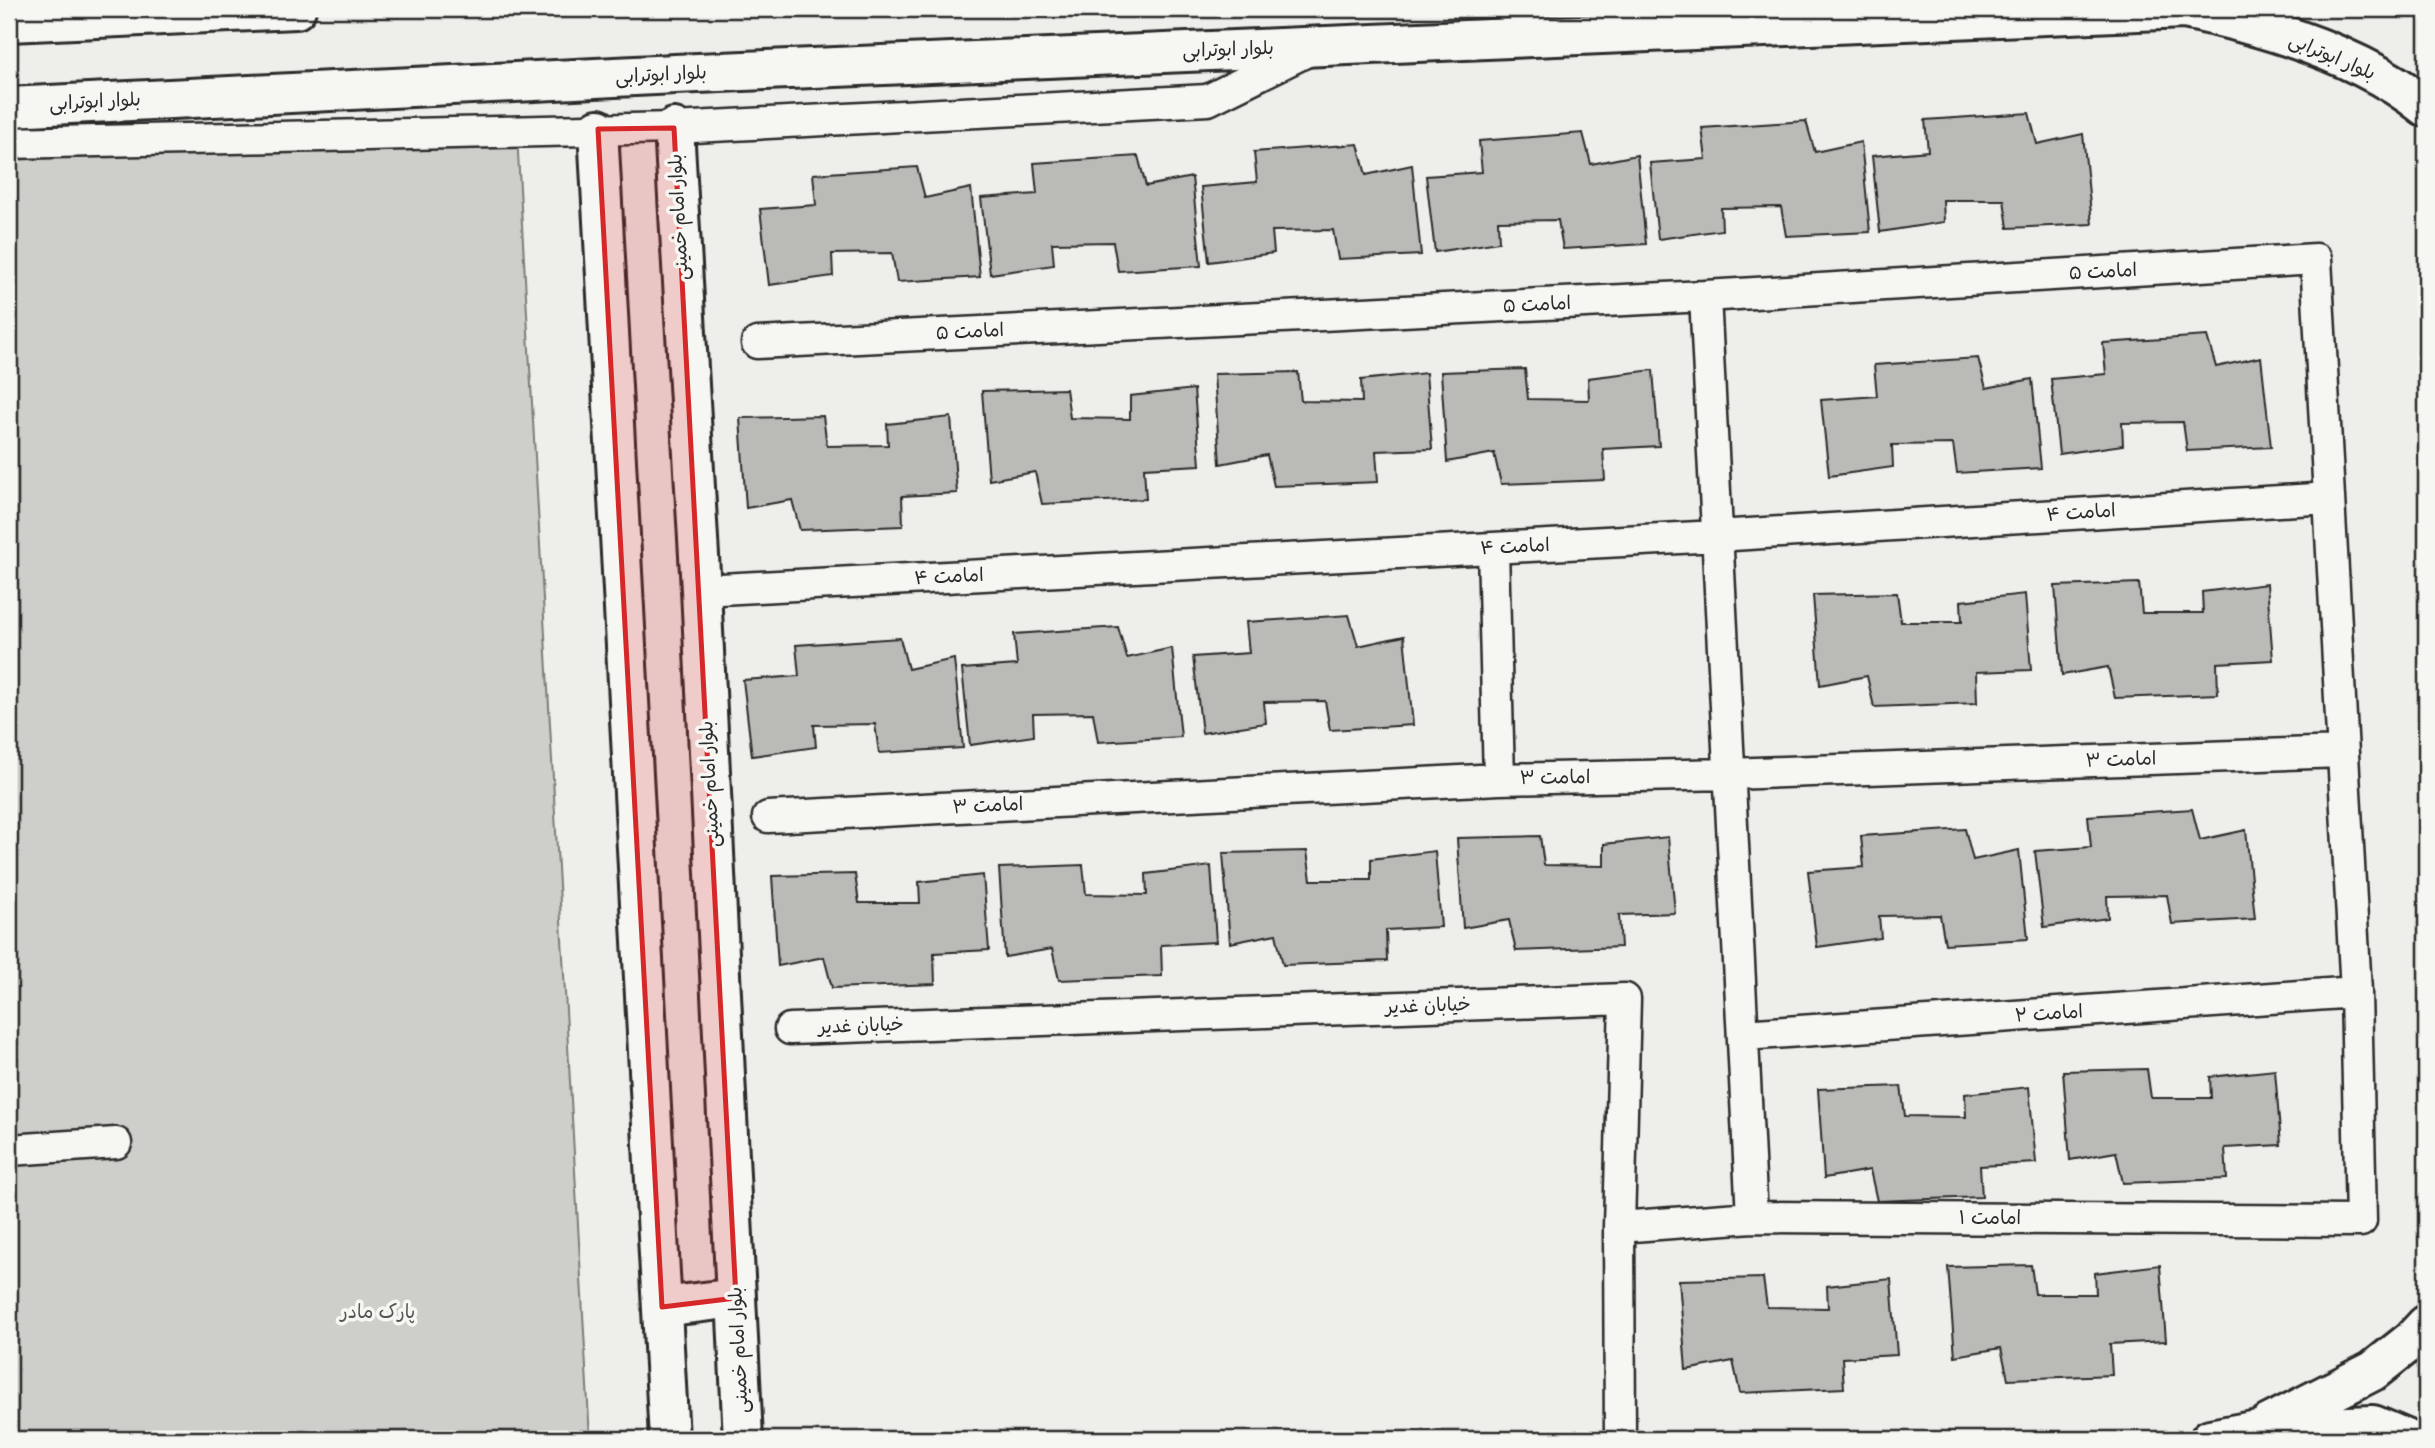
<svg xmlns="http://www.w3.org/2000/svg" width="2435" height="1448" font-family="'Balsamiq Sans','Playpen Sans Arabic',sans-serif">
<style>
.green{fill:#cececa;stroke:#7c7c7a;stroke-width:2}
.building{fill:#babab7;stroke:#2b2b2b;stroke-width:2}
.lines{fill:none;stroke-linecap:round;stroke-linejoin:round}
.street-casing{stroke:#2b2b2b;stroke-width:35}
.secondary-casing{stroke:#2b2b2b;stroke-width:44}
.street{stroke:#f6f6f2;stroke-width:30}
.secondary{stroke:#f6f6f2;stroke-width:38}
.marked{fill:#d62828;fill-opacity:0.2;stroke:#d62828;stroke-width:5;stroke-linejoin:round}
.labels{text-anchor:middle;dominant-baseline:central;stroke-width:7;stroke-linejoin:round;paint-order:stroke}
.street-label{font-size:19px;fill:#2b2b2b;stroke:#f6f6f2}
.park-label{font-size:19px;fill:#545453;stroke:#f6f6f2}
</style>
<rect width="100%" height="100%" fill="#eeeeea"/>
<filter id="ink" filterUnits="userSpaceOnUse"><feTurbulence type="fractalNoise" baseFrequency=".0143" numOctaves="2"/><feDisplacementMap in="SourceGraphic" scale="14" xChannelSelector="R" yChannelSelector="G"/><feConvolveMatrix kernelMatrix="1 2 1 2 8 2 1 2 1" color-interpolation-filters="sRGB"/></filter>
<g filter="url(#ink)">
<path class="green" d="M517,135L590,1439H9V160Z"/>
<path class="building" d="M2029,113L2037,144L2083,134L2092,224L2008,228L2004,200H1943L1944,222L1880,232L1872,156L1928,151L1925,120Z
M1806,121L1815,152L1861,142L1870,232L1786,236L1781,207L1721,208L1722,230L1658,239L1650,163L1706,159L1702,128Z
M1583,133L1591,164L1637,155L1646,244L1563,249L1558,220L1498,221L1499,242L1435,252L1426,176L1482,172L1479,141Z
M1358,144L1366,175L1412,165L1421,255L1338,259L1333,230L1272,231L1274,253L1209,262L1201,187L1257,182L1254,152Z
M1138,156L1146,186L1192,177L1201,266L1118,271L1113,242L1052,243L1054,265L990,274L981,198L1037,194L1034,163Z
M917,167L925,198L971,188L980,277L897,282L892,253L832,254L833,276L769,285L760,209L816,205L813,174Z
M2207,336L2216,367L2261,357L2271,447L2187,451L2183,422L2122,423L2123,445L2059,454L2051,379L2106,374L2103,343Z
M1978,358L1986,388L2032,379L2041,468L1957,473L1953,444L1892,445L1893,467L1829,476L1821,400L1877,396L1874,365Z
M1525,369L1528,399L1589,400L1588,378L1653,370L1659,446L1603,449L1605,480L1501,484L1494,453L1447,462L1441,372Z
M1298,372L1301,401L1362,402L1361,380L1426,373L1432,449L1376,451L1378,482L1274,486L1267,455L1220,464L1214,374Z
M1066,389L1070,418L1130,419V396L1194,389L1200,465L1144,468L1146,499L1042,504L1035,472L989,480L982,391Z
M823,416L827,446L888,445L887,424L951,417L957,493L902,496L903,526L800,530L792,500L746,508L740,418Z
M2139,583L2142,613H2203L2202,592L2267,584L2273,660L2217,663L2218,694L2115,698L2108,667L2062,675L2055,586Z
M1897,593L1901,622H1962L1961,601L2025,594L2031,670L1976,672L1977,703L1874,707L1867,676L1820,685L1813,595Z
M1349,615L1358,646L1404,636L1413,725L1330,730L1325,701L1264,702L1266,723L1202,733L1193,657L1249,653L1246,622Z
M1118,627L1127,658L1172,648L1181,737L1098,742L1093,713L1033,714L1034,736L970,745L962,669L1017,665L1014,634Z
M900,638L908,669L954,659L963,748L879,753L875,724L814,725L816,747L752,756L743,680L799,676L796,645Z
M2192,809L2200,840L2246,830L2255,919L2172,924L2167,895L2107,896L2108,918L2044,927L2035,851L2091,847L2088,816Z
M1965,829L1973,860L2019,850L2028,939L1945,944L1940,915L1879,916L1881,938L1817,947L1808,871L1864,867L1861,836Z
M1540,836L1544,865L1604,866V844L1668,837L1675,913L1619,915L1621,947L1516,951L1509,920L1463,928L1457,838Z
M1307,851L1311,880H1371V859L1435,851L1441,927L1386,930L1387,961L1283,965L1276,934L1230,943L1223,853Z
M1083,865L1086,894L1147,895L1146,874L1211,866L1216,942L1161,945L1162,976L1059,980L1052,949L1005,957L999,868Z
M855,874L859,903H920L919,882L983,875L989,950L934,953L935,984L832,988L824,957L778,966L772,876Z
M2147,1069L2151,1098H2211L2210,1077L2275,1070L2281,1145L2225,1148L2227,1179L2123,1183L2116,1152L2070,1160L2063,1071Z
M1901,1086L1905,1116L1966,1117L1965,1094L2029,1087L2036,1163L1980,1166L1982,1197L1877,1201L1870,1170L1824,1178L1818,1089Z
M2031,1265L2035,1294H2096L2095,1273L2160,1265L2166,1341L2110,1344L2112,1375L2008,1379L2001,1348L1955,1356L1948,1267Z
M1763,1278L1767,1307L1828,1308L1827,1286L1891,1279L1897,1355L1842,1358L1844,1388L1740,1393L1733,1361L1686,1370L1679,1280Z"/>
<g class="lines">
<g class="street-casing">
<path id="street" d="M9,143L674,128L1208,100L1311,49
M1705,296L1752,1217
M757,343L1705,296L2316,259L2356,992L2361,1221L1752,1217L1619,1227
M1493,548L1499,779
M701,590L1717,536L2329,498
M768,817L1499,779L1729,774L2342,752
M790,1029L1625,999L1619,1227L1620,1439
M1743,1035L2356,992
M9,1150L116,1143"/>
</g>
<g class="secondary-casing">
<path id="secondary" d="M9,22L296,9
M9,107L675,74L2184,9C2265,26 2361,54 2426,107
M674,128L701,590L743,1439
M598,129L669,1439
M662,1307L736,1298
M2269,1424L2373,1371L2412,1340L2426,1325
M2210,1439L2258,1430L2373,1425L2406,1439"/>
</g>
<use href="#street" class="street"/>
<use href="#secondary" class="secondary"/>
</g>
</g>
<path class="marked" d="M674,128L736,1298L662,1307L598,129Z"/>
<g class="labels">
<g class="street-label">
<text transform="translate(1228 50) rotate(-2)">بلوار ابوترابی</text>
<text transform="translate(2332 57) rotate(23)">بلوار ابوترابی</text>
<text transform="translate(661 75) rotate(-3)">بلوار ابوترابی</text>
<text transform="translate(95 102) rotate(-3)">بلوار ابوترابی</text>
<text transform="translate(679 217) rotate(-93)">بلوار امام خمینی</text>
<text transform="translate(2103 272) rotate(-3)">امامت ۵</text>
<text transform="translate(1537 305) rotate(-3)">امامت ۵</text>
<text transform="translate(970 332) rotate(-3)">امامت ۵</text>
<text transform="translate(2081 513) rotate(-4)">امامت ۴</text>
<text transform="translate(1515 547) rotate(-3)">امامت ۴</text>
<text transform="translate(949 577) rotate(-3)">امامت ۴</text>
<text transform="translate(2121 760) rotate(-2)">امامت ۳</text>
<text transform="translate(1555 778) rotate(-1)">امامت ۳</text>
<text transform="translate(710 784) rotate(-93)">بلوار امام خمینی</text>
<text transform="translate(988 806) rotate(-3)">امامت ۳</text>
<text transform="translate(1428 1006) rotate(-2)">خیابان غدیر</text>
<text transform="translate(2049 1014) rotate(-4)">امامت ۲</text>
<text transform="translate(861 1026) rotate(-2)">خیابان غدیر</text>
<text x="1990" y="1218">امامت ۱</text>
<text transform="translate(739 1350) rotate(-93)">بلوار امام خمینی</text>
</g>
<g class="park-label">
<text x="378" y="1312">پارک مادر</text>
</g>
</g>
<rect width="2435" height="1448" fill="none" stroke="#f6f6f2" stroke-width="35"/>
<rect x="18" y="18" width="2400" height="1413" fill="none" stroke="#2b2b2b" stroke-width="2.5" filter="url(#ink)"/>
</svg>
